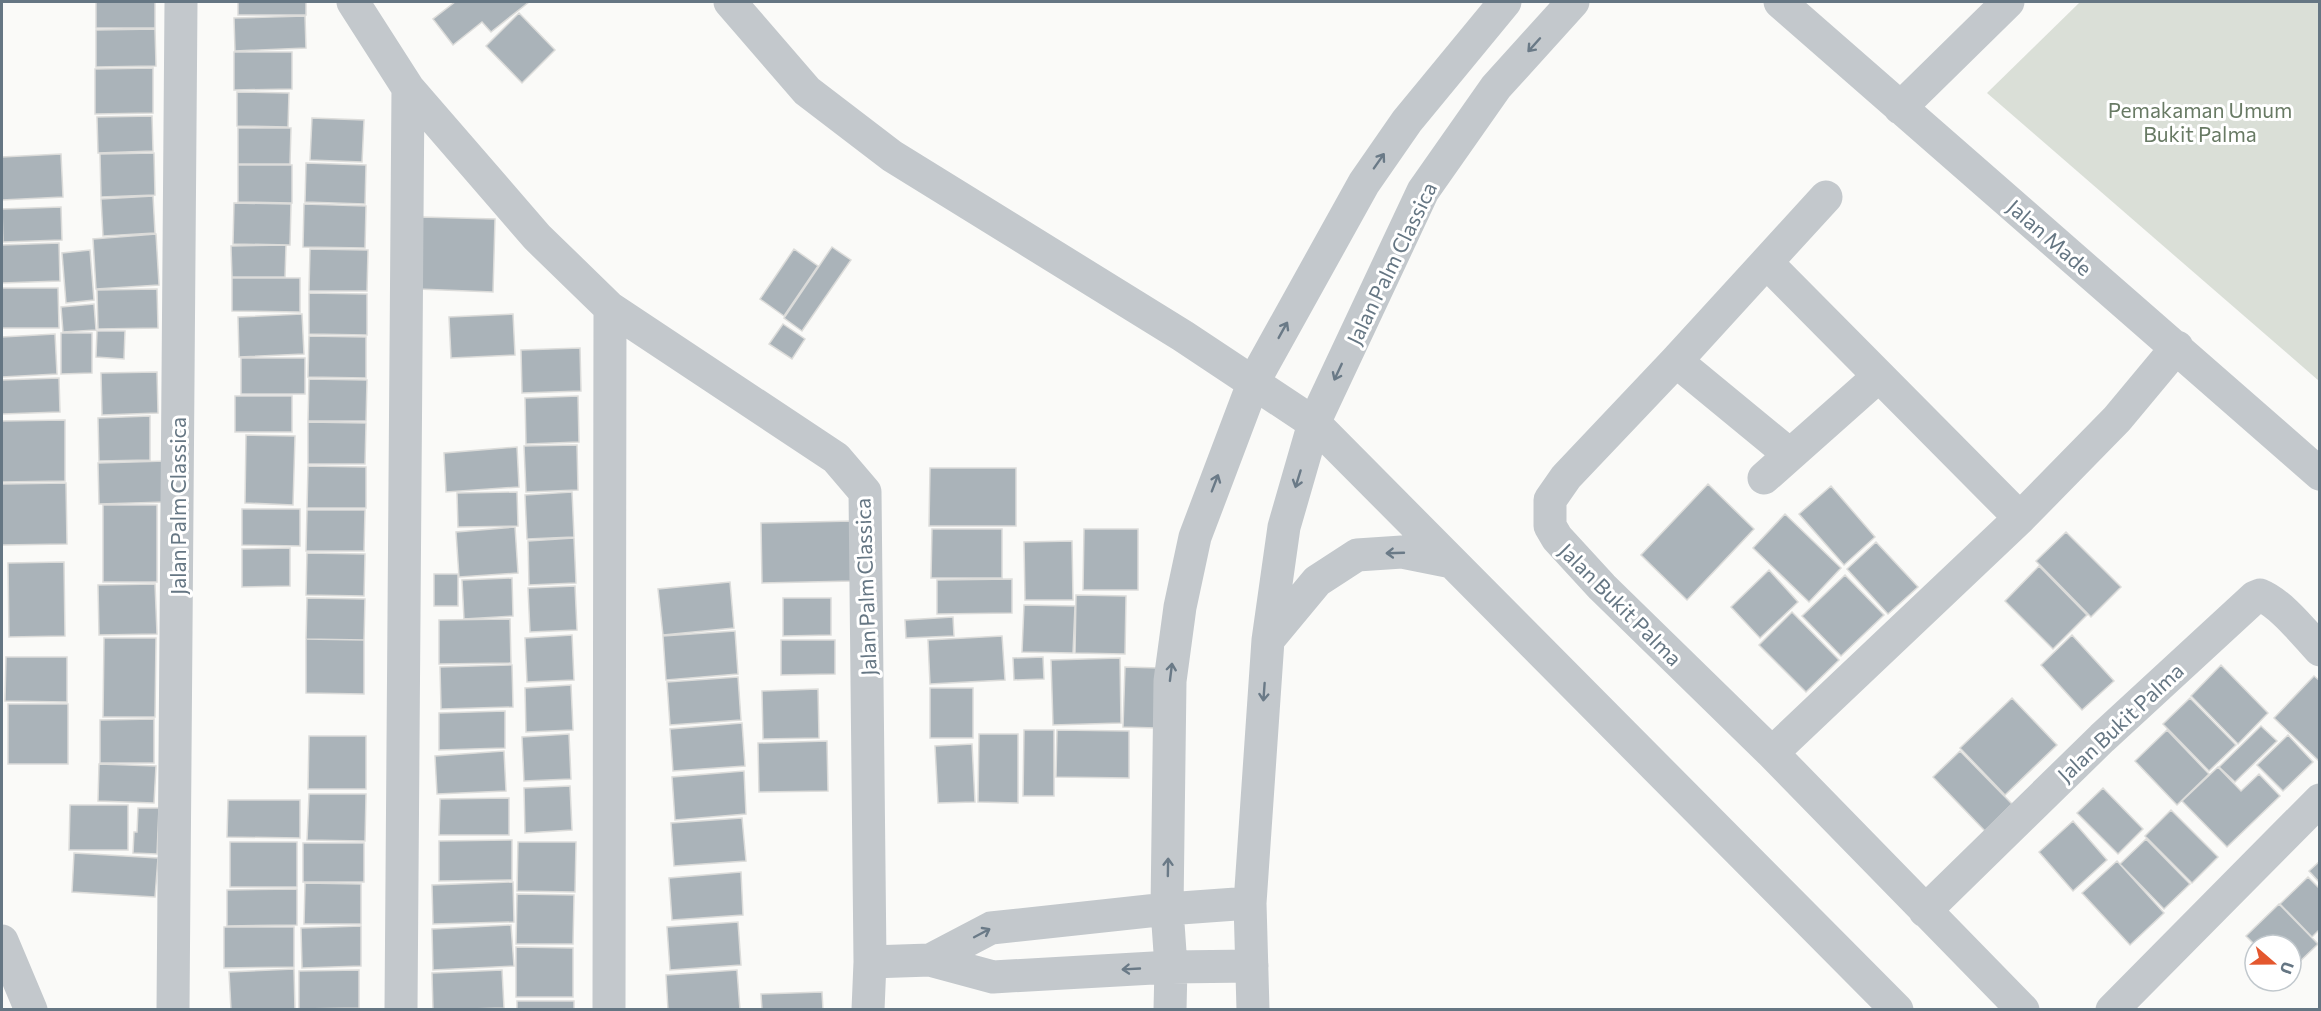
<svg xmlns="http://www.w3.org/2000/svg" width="2321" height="1011" font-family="Commissioner,sans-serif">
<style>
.green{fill:#dadfd7}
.building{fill:#aab3b9;stroke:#dcdcda;stroke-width:1.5}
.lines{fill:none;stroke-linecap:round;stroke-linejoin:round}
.minor{stroke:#c3c8cc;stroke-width:33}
.oneway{stroke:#6a7a87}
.labels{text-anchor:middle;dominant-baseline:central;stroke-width:6;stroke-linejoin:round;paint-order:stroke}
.park-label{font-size:21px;fill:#687a64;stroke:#fff}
.street-label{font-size:21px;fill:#657683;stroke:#fff}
</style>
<rect width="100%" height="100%" fill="#fafaf8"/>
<path class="green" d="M2080,2H2319V381L1987,93Z"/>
<path class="building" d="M96,2H155V28H96Z
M238,2H306V15H238Z
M455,2H529L491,32L482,22L453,45L433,19Z
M519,13L555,50L522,83L486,46Z
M305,16L306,48L235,51L234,18Z
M155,29L156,66L96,67V30Z
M234,52H292V89L234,90Z
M153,68V113L95,114V69Z
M237,92L289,93L288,127L237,126Z
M152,116L153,151L98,153L97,117Z
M312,118L364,120L362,162L310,160Z
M238,128H291L290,164H238Z
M154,153L155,195L101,197L100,154Z
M61,154L63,197L2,200V157Z
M306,163L366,165L365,204L305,202Z
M238,165H292V203L238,202Z
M153,196L155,233L103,236L101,199Z
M234,203L291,204L290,245L233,244Z
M304,204L366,206L365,248L303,247Z
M61,207L62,240L3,242L2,209Z
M421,217L495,219L493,292L418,289Z
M156,234L159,285L96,289L93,239Z
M59,243L60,281L2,283V245Z
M286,245L285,277H232L231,246Z
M832,247L851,260L802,331L784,318Z
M310,249L368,250L367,291H309Z
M794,249L818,266L784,316L760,299Z
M90,250L94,300L66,303L62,253Z
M232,278H300V312L232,311Z
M2,288H58L59,328H2Z
M157,289L158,328L98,329L97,290Z
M309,293L367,294V335L309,334Z
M94,304L96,330L63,332L61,307Z
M302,314L304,354L239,357L238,317Z
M513,314L515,355L451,358L449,317Z
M783,324L805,339L792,359L769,344Z
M97,331H125L124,359L96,357Z
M61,333H92V373L61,374Z
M55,334L57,374L2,377V337Z
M309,336L366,337V378L308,377Z
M580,348L581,391L522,393L521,350Z
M241,358H305V394H241Z
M157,372L158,413L102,415L101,373Z
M59,378L60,412L2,414V380Z
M309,379L367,380L366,421H308Z
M235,396H292V432H235Z
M578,396L579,442L526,444L525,398Z
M150,416V460L99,461L98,418Z
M65,420V481L2,482V421Z
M308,422L366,423L365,464H308Z
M246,435L295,436L293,505L245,503Z
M577,445L578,490L526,492L524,446Z
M517,447L519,487L446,492L444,453Z
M166,461L167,502L99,504L98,463Z
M308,466L366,467V508H307Z
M930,468H1016V526H929Z
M66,483L67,544L2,545V484Z
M1708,484L1754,529L1687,600L1641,555Z
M1831,486L1875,537L1844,565L1799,514Z
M517,492L518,526L458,527L457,493Z
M572,492L574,537L527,539L525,495Z
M103,505H157V582H103Z
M242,509H300V546L242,545Z
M307,510H365L364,551H306Z
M1785,514L1841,568L1809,602L1753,548Z
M853,521V581L762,583L761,523Z
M515,527L518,573L459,577L456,532Z
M932,529H1002V578H931Z
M1084,529H1138V590H1083Z
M2066,532L2121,587L2091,617L2036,561Z
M574,538L576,583L529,585L528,541Z
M1072,541L1073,600H1025L1024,542Z
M1876,542L1918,587L1888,614L1847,569Z
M290,548V586L242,587V549Z
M307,553L365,554L364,596L306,595Z
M64,562L65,636L9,637L8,563Z
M2039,566L2087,615L2053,649L2005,601Z
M1769,570L1798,602L1760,638L1731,607Z
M434,574H458V606H434Z
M1845,575L1884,615L1841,656L1802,616Z
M512,578L513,616L464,619L462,580Z
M1012,579V613L937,614V580Z
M730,582L734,628L663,635L658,589Z
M155,584L157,634L99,635L98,585Z
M575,586L577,630L530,632L528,588Z
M1076,595L1126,596L1125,654L1075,653Z
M307,598L365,599L364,640L306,639Z
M783,598H831V635L783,636Z
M1024,605L1075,606L1073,653L1022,652Z
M1792,612L1839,660L1806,692L1759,645Z
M953,617L954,636L906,638L905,620Z
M510,619L511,663L439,664V620Z
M735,631L738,674L666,680L663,636Z
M572,635L574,680L527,682L525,638Z
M2072,635L2114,681L2082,710L2041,665Z
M1002,636L1005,680L930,684L928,640Z
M104,638H156L155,717H103Z
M306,639L364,640V694L306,693Z
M781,640H835V674L781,675Z
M6,657H67V702L5,701Z
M1043,657L1044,679L1014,680L1013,658Z
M1120,658L1121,723L1053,725L1051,660Z
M512,665L513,707L441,709L440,667Z
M2221,665L2268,713L2238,744L2191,696Z
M1125,667L1159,668L1157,728L1123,727Z
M2314,676L2320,681V762L2274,718Z
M738,677L741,720L670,725L667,682Z
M571,685L573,730L526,732L525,688Z
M930,688H973V738H930Z
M818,689L819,738L763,739L762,691Z
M2012,698L2057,745L2005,795L1960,748Z
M2190,698L2236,745L2209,771L2163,724Z
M8,704H68V764H8Z
M505,711V748L439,750V713Z
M154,719V763H100V720Z
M742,723L745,766L673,771L670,729Z
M2261,726L2277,741L2235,782L2219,767Z
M1024,730H1054V796H1023Z
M1057,730L1129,731V778L1056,777Z
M2167,730L2209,774L2177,805L2135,761Z
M569,734L571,779L524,781L522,737Z
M979,734H1018V803L978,802Z
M2288,735L2313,762L2283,791L2257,765Z
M309,736H366V789H308Z
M827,741L828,791L759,792L758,743Z
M972,744L975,802L938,803L935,746Z
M504,751L506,791L437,794L435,756Z
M1960,751L2012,804L1985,831L1933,777Z
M99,764L156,766L154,803L98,801Z
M2218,767L2241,791L2259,774L2280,796L2227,847L2182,801Z
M744,771L746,814L675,820L672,777Z
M570,786L572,830L525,833L524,788Z
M2103,788L2143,829L2118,854L2077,813Z
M309,794H366L365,841L307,840Z
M509,798V835H439L440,799Z
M228,800H300V838L227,837Z
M70,805H128V850H69Z
M138,808H159L157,854L133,853L134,832H137Z
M2171,810L2218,857L2192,883L2145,836Z
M742,818L746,861L674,866L671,823Z
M2073,821L2107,860L2073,891L2039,852Z
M2146,839L2190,884L2164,909L2120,864Z
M512,840V880L439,881V841Z
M230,842H297V887H230Z
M518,842H576L575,892L517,891Z
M303,843H364V882H303Z
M74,853L158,858L155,897L72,892Z
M2117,861L2164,913L2130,945L2082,893Z
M2320,861V883L2309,871Z
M741,872L743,915L672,920L669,878Z
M2308,877L2320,889V929L2312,937L2280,904Z
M513,882L514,922L433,924L432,885Z
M305,883L361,884V924H304Z
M297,889V925L227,926V890Z
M517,894L574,895L573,944H516Z
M2279,904L2318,944L2291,970V945H2255L2246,936Z
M738,922L741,965L670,970L667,927Z
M511,925L514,966L433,970L432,929Z
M361,926V966L302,968L301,928Z
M224,927H294V967L224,968Z
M516,947L573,948V997H516Z
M294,969L295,1010H231L229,972Z
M359,970V1008L299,1009V971Z
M502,970L504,1008L433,1010L432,973Z
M737,970L740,1010H668L666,975Z
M822,992L823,1010H762L761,994Z
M517,1001H574V1010H517Z"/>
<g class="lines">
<path class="minor" d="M353,2L408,88L537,237L610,308L836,458L865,492L870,962L868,1010
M730,2L807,91L892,156L1183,336L1314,423L1897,1010
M1780,2L2320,474
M1900,108L2008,2
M1826,197L1676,361L1566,477L1550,500V526L1557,538L1602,587L1772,753L2023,1010
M1767,263L2020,518
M1676,361L1789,454
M1764,478L1879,376
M1268,640L1317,581L1357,555L1402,552L1452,562
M1772,753L2020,518L2117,419L2177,347
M1925,911L2102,738L2255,597L2260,595C2282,604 2304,633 2320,650
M2,941L31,1010
M930,960L991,928L1167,909L1250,903
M870,962L930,960L993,977L1171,967L1252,966
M173,1010L181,2
M401,1010L408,88
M609,1010L610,308
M1170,1010L1171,967L1167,909L1170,681L1180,607L1195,537L1254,381L1364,183L1407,121L1505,2
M1253,1010L1250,903L1268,640L1284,527L1314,423L1423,191L1496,87L1573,2
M2112,1010L2320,800"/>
</g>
<defs><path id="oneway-shaft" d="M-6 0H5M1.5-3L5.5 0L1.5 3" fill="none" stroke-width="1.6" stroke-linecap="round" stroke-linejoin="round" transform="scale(1.5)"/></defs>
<g class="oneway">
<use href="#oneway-shaft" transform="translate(1534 45) rotate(132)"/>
<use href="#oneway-shaft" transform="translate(1379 161) rotate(-55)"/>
<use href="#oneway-shaft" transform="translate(1283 330) rotate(-61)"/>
<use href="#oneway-shaft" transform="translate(1338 372) rotate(115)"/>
<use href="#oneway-shaft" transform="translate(1298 479) rotate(107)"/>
<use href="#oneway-shaft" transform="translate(1215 483) rotate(-69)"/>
<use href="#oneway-shaft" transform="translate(1395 553) rotate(178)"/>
<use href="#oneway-shaft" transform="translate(1171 672) rotate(-83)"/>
<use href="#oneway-shaft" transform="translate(1264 692) rotate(94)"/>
<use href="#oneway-shaft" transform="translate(1168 867) rotate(-89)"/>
<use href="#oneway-shaft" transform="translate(982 933) rotate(-28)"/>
<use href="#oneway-shaft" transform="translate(1131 969) rotate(177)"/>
</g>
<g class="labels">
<g class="park-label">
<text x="2200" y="109">Pemakaman Umum<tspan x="2200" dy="24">Bukit Palma</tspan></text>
</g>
<g class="street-label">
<text transform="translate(2050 237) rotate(41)">Jalan Made</text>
<text transform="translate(1391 263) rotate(-64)">Jalan Palm Classica</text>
<text transform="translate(177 506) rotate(-90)">Jalan Palm Classica</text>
<text transform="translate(865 587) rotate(-92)">Jalan Palm Classica</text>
<text transform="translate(1621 604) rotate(45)">Jalan Bukit Palma</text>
<text transform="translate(2120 722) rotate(-43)">Jalan Bukit Palma</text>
</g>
</g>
<rect width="2321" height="1011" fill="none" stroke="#657683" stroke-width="6"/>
<g transform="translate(2273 963) rotate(110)"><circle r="28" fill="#ffffff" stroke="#c1c8cd" stroke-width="1.5"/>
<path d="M0-4.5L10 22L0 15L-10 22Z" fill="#e4572e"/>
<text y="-9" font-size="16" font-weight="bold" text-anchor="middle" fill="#657683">U</text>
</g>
</svg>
